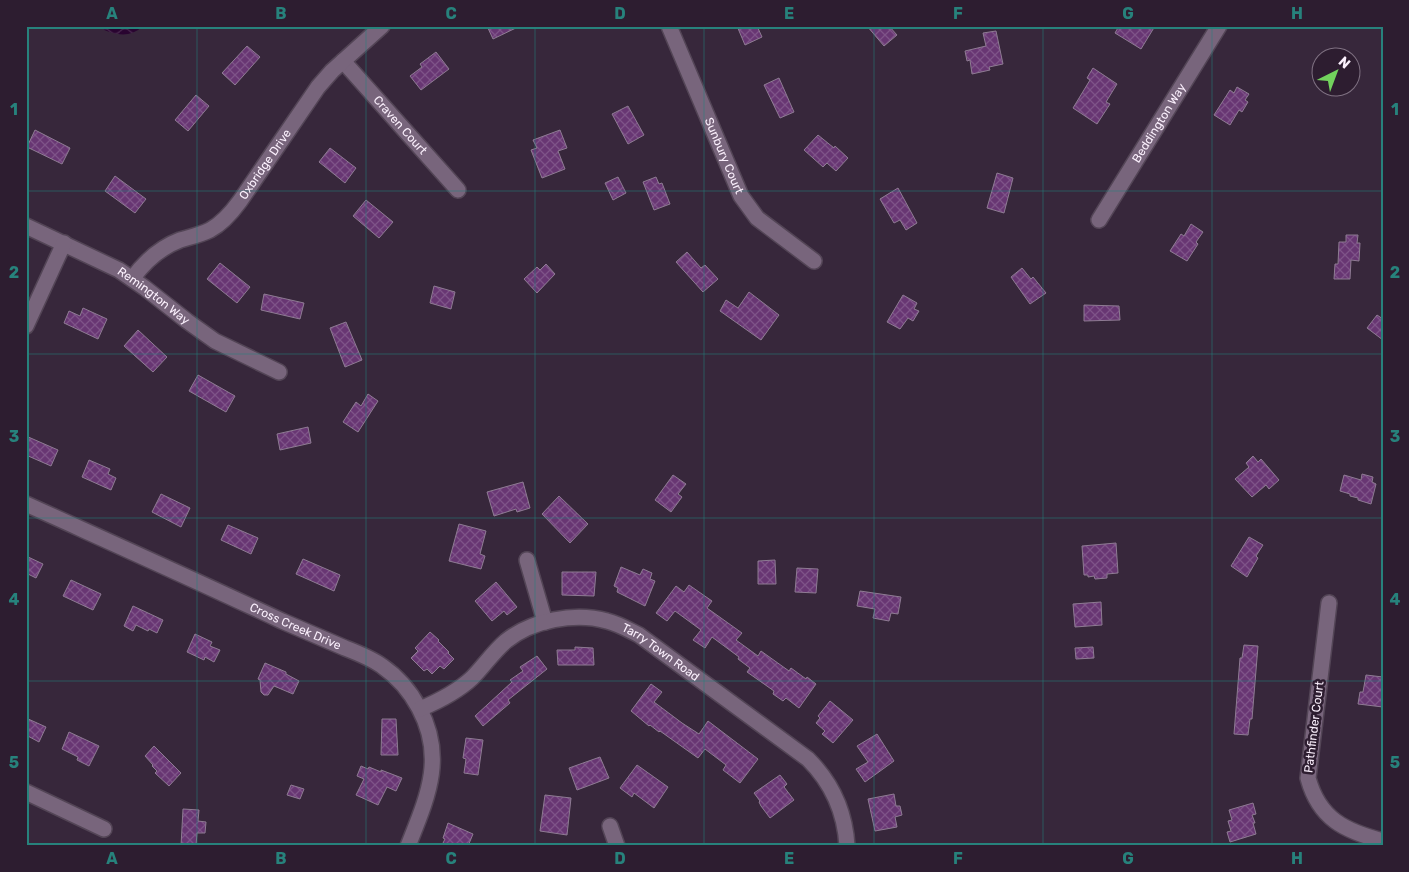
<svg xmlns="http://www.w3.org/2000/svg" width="1409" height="872" font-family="Rubik,sans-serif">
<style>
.water{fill:url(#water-waves)}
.building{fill:url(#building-cross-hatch);stroke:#8e7b93}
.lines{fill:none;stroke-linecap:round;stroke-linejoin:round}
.minor-casing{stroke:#534556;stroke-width:18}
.minor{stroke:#78657c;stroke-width:15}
.grid{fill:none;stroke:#27827c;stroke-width:1;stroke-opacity:0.55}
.labels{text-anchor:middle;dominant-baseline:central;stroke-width:5;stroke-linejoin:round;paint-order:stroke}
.street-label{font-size:12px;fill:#fbf0fd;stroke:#2d1d30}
.neatline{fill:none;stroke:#27827c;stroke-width:2}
.grid-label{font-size:16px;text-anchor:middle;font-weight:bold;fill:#27827c}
</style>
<defs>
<pattern id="water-waves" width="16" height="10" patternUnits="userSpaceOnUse" patternTransform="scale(1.25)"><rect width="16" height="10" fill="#290430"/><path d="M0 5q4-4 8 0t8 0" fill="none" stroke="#49294f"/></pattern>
<pattern id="building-cross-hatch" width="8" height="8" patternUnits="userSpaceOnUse" patternTransform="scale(1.25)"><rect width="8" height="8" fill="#683673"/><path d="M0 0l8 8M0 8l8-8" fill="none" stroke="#7e5388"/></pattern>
</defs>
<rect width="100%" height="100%" fill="#37273b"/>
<path class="water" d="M95,26H143C128,40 113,34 95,26Z"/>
<path class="building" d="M487,26H520L493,39Z
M737,26H757L762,37L745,45Z
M867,26H889L897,35L884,46Z
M1119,26H1155L1141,49L1115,33Z
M996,31L1003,64L989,67L990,70L972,74L970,60L967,61L965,51L986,46L983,33Z
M247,46L260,57L235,85L222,73Z
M436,52L449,69L421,90L410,76L422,67L420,64Z
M1093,68L1117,84L1106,102L1110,104L1097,124L1073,108L1090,80L1087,78Z
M779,78L794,112L780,118L764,85Z
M1237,87L1249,94L1245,100L1248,102L1242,112L1239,110L1230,125L1214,115L1230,90L1234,93Z
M196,95L209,106L188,131L175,120Z
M628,106L644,135L628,144L612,114Z
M35,130L70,148L62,164L27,147Z
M560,130L567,148L558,151L565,169L542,178L531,150L537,148L533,140Z
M818,135L834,148L835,146L848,158L836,171L827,163L823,167L804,150Z
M330,148L356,168L345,183L319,162Z
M997,173L1013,178L1004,213L987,208Z
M115,176L146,199L135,213L105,191Z
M618,177L626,193L613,200L605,183Z
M656,177L659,184L662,183L670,204L654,210L643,182Z
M898,188L917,223L906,230L900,220L894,223L880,199Z
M366,200L393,222L379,238L353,216Z
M1191,224L1203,232L1196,242L1198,244L1187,261L1170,251L1181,234L1184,236Z
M1346,235H1358L1357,243H1360L1359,261L1351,260L1350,279H1334L1335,264H1338L1339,242H1346Z
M687,252L701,268L705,265L718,279L703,292L676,262Z
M220,263L250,287L237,303L207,279Z
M546,264L555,274L537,293L524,279L537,267L540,270Z
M1022,268L1031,279L1033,277L1046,293L1030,304L1011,277Z
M434,286L455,292L451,309L430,303Z
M749,292L779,315L761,340L720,311L726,300L738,308Z
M264,294L304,303L300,319L261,310Z
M903,295L917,303L914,309L919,311L913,321L908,318L900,329L887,322Z
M1084,305L1119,306L1120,320L1084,321Z
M83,308L107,319L98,339L64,323L69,311L80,316Z
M1377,315L1383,319V340L1367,328Z
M346,322L362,360L345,367L330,328Z
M138,330L167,357L153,372L124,346Z
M198,375L235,396L226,412L189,391Z
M368,394L378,401L358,432L343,422L356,402L361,406Z
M308,427L311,443L280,450L277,434Z
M26,436L58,450L51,466L26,455Z
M1253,456L1258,462L1261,459L1279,480L1269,489L1266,485L1252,497L1235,479L1249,467L1246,463Z
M89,460L110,469L108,474L116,478L111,490L82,477Z
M1362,474L1373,477L1372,482L1376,484L1371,504L1358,500V498L1350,496V494L1340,491L1344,475L1361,480Z
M673,475L686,484L678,494L682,497L671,512L655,500Z
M523,482L530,508L517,512L516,509L494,516L487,492Z
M161,494L190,508L181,527L152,512Z
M559,496L588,524L570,543L542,514Z
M459,524L486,531L480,554L485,556L481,569L449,561Z
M228,525L258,538L251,554L221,540Z
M1249,537L1263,545L1256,556L1258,558L1247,577L1231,566Z
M1116,543L1118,573L1107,574V578L1095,579L1094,576L1088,577V575H1084L1082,546Z
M26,556L43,564L36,578L26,573Z
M303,559L340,575L334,591L296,574Z
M775,560L776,584H758V561Z
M621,567L640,575L643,569L652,573L650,579L655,581L645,606L617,592L618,588L614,586Z
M797,568L818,569L816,593L795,592Z
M562,572H596L594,596L562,595Z
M71,580L101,594L93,610L63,596Z
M496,582L517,607L507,615L504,611L492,621L475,601Z
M689,585L712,601L707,608L742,633L736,640L758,656L761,651L789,671L791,668L806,679L807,677L816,684L799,708L786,698L783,701L773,694L774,691L747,672L750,668L738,659L739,657L712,637L705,648L693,640L701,630L675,611L667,621L656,613L676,586L684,592Z
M860,591L901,597L898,614L891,613L889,621L873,618L875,609L857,606Z
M1101,602L1102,625L1075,627L1073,604Z
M133,606L163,620L157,633L149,629L148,631L136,625L133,631L124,626Z
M430,632L439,640L438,641L449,652L448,653L454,659L444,669L440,666L432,674L427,669L424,671L411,658L418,651L415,648Z
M195,634L212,642L210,646L220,650L214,662L205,657L204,660L187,652Z
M1244,645L1258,646L1252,719H1250L1248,735L1234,734L1240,658H1242Z
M575,647L593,648L594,665H558L557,650H575Z
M1093,647L1094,658L1076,659L1075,648Z
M537,656L547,669L508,700L510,703L483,726L475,716L512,682L510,680L523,671L520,667Z
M265,663L286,672V674L299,681L293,694L274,686L268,695H264L261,692L260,680L258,679Z
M1366,675L1383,677V707L1358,704L1360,692H1363Z
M651,684L662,692L654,702L682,723L699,734L708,721L758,759L740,783L723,770L726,765L705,749L698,758L660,731L659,732L650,725L649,726L631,711Z
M830,701L853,720L833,743L822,734L825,731L816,723L820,718L818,716Z
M26,718L46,727L39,742L26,735Z
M382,719H396L398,755H381Z
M69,732L99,746L89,766L77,760L78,757L62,749Z
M877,734L894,761L865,782L856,769L868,762L857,746Z
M466,738L483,740L478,775L464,773L466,759L463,758Z
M154,746L181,773L169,786L155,773L157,771L152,766L153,765L145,756Z
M600,757L609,778L577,790L569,768Z
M637,765L668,787L654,808L634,793L632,797L620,788Z
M361,766L368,769L369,767L381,772V770L402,778L396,791L387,787L378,805L356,795L364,779L357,776Z
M780,775L787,784L784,787L794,800L770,818L761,806L759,802L760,801L754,793Z
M291,785L304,789L300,799L287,795Z
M894,794L896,806H900L902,815L895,817L897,827L875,831L868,799Z
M545,795L571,798L567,835L540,831Z
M1253,803L1256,814L1252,815L1255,823H1253L1256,834L1230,842L1227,832L1231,831L1228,821L1232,820L1229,810Z
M183,809L199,810L198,821L206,822L205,833H197L196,846H181Z
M448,823L473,834L468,846H450L443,843L445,839L443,838Z"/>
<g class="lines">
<g class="minor-casing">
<g id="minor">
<path id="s1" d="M669,26L741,196L757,218L814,261"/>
<path id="s2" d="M343,61L458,190"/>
<path id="s3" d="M1099,220L1219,26"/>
<path id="s4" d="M26,226L119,270L145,288L187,321L215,341L279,372"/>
<path id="s5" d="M132,279C145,261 159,248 180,240C190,237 200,235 210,230C223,223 232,212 240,201L318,87L332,71L382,26"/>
<path d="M26,326L64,243"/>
<path id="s6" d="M26,504C112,543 197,581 282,621C303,630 324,639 345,648C358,653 371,658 382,666C398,677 410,691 419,708C446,758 427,798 408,846"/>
<path d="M527,560L545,622"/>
<path d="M1329,603L1308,778C1319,819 1345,831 1383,841"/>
<path id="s7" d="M420,709C439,701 457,692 472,678C484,666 493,652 506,641C532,620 575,612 607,621C619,624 629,630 639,635L808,759C832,783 845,811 847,846"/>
<path d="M26,792L104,829"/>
<path d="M610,826L617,846"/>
</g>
</g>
<use href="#minor" class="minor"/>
</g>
<path class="grid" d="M197,26V846M366,26V846M535,26V846M704,26V846M874,26V846M1043,26V846M1212,26V846M26,191H1383M26,354H1383M26,518H1383M26,681H1383"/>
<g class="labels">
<g class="street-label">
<text stroke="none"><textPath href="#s3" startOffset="114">Beddington Way</textPath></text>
<text stroke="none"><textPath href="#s2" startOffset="86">Craven Court</textPath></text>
<text stroke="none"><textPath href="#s1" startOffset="141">Sunbury Court</textPath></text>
<text stroke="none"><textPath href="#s5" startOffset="181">Oxbridge Drive</textPath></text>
<text stroke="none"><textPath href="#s4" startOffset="146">Remington Way</textPath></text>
<text stroke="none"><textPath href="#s6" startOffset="296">Cross Creek Drive</textPath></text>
<text stroke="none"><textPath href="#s7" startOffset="280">Tarry Town Road</textPath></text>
<text transform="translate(1314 727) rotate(-83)">Pathfinder Court</text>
</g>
</g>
<rect width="1409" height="872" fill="none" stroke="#2d1d30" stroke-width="55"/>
<g transform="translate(1336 72) rotate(42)"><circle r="24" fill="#2d1d30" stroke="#7f7182"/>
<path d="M0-4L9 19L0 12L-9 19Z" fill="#72d25d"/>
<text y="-8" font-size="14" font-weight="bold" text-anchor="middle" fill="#fbf0fd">N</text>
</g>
<rect x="28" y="28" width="1354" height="816" class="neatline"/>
<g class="grid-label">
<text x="112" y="19">A</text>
<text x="281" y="19">B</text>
<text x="451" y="19">C</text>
<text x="620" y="19">D</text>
<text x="789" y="19">E</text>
<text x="958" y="19">F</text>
<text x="1128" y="19">G</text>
<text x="1297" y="19">H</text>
<text x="14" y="115">1</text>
<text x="1395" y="115">1</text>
<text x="14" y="278">2</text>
<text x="1395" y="278">2</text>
<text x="14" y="442">3</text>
<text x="1395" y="442">3</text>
<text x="14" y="605">4</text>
<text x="1395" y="605">4</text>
<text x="14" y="768">5</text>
<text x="1395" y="768">5</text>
<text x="112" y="864">A</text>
<text x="281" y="864">B</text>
<text x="451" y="864">C</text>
<text x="620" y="864">D</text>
<text x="789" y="864">E</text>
<text x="958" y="864">F</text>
<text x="1128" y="864">G</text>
<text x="1297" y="864">H</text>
</g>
</svg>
